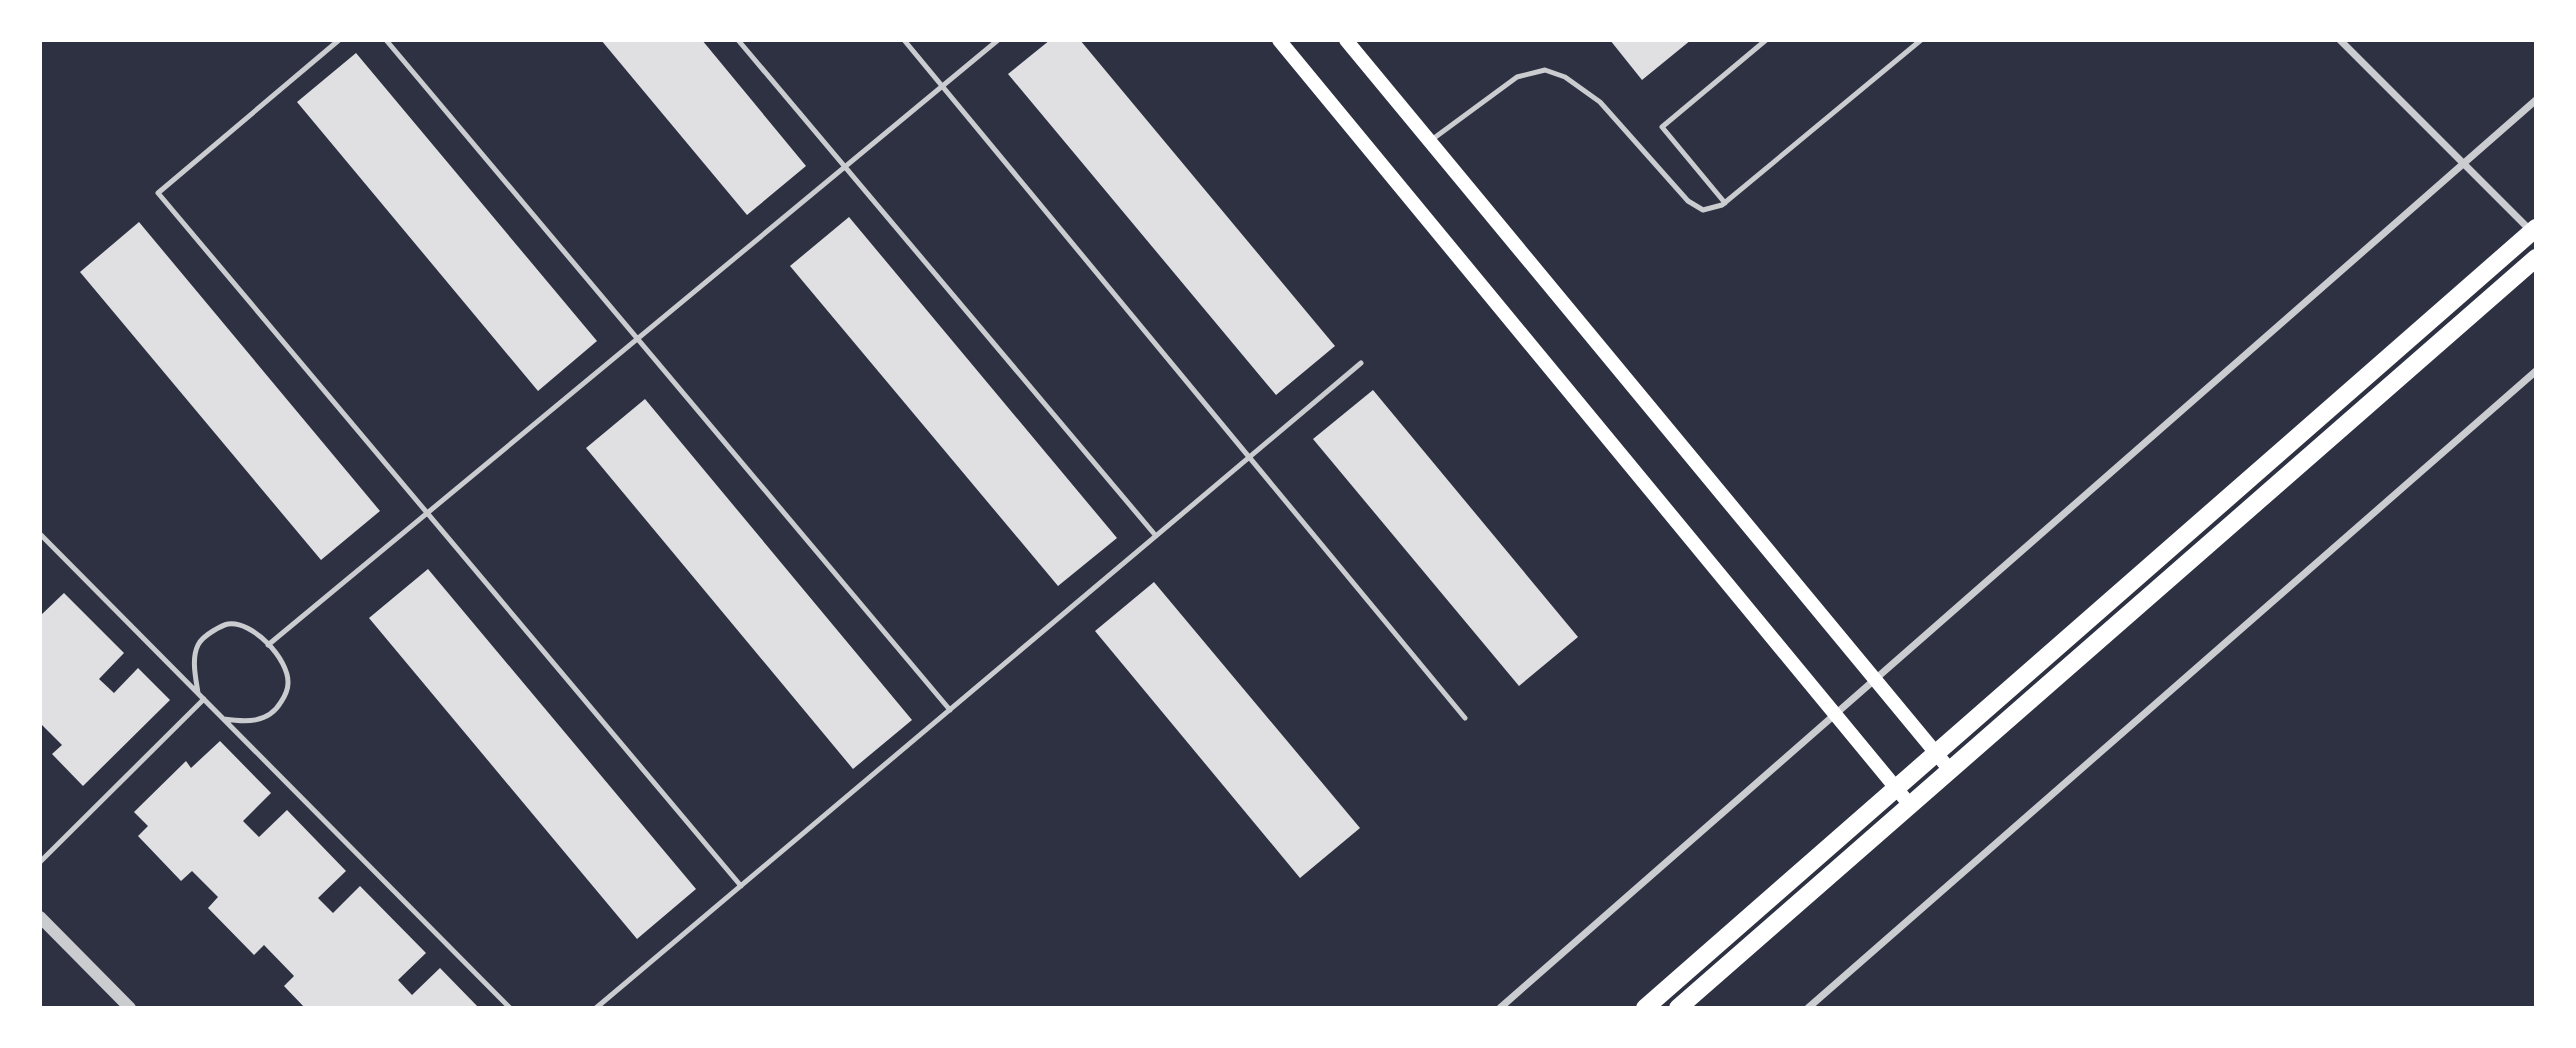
<svg xmlns="http://www.w3.org/2000/svg" width="2576" height="1048" font-family="'Roboto Condensed',sans-serif">
<style>
.building{fill:#e0e0e3}
.lines{fill:none;stroke-linecap:round;stroke-linejoin:round}
.service{stroke:#caccd0;stroke-width:5}
.minor{stroke:#caccd0;stroke-width:7}
.tertiary{stroke:#caccd0;stroke-width:12}
.secondary{stroke:#fff;stroke-width:14}
.primary{stroke:#fff;stroke-width:18}
</style>
<rect width="100%" height="100%" fill="#2d3142"/>
<path class="building" d="M601,40H702L806,166L747,215Z
M1050,40H1080L1335,346L1276,395L1008,74Z
M1610,40H1691L1642,80Z
M356,53L597,341L538,391L297,102Z
M849,217L1117,538L1058,586L790,266Z
M139,222L380,511L321,560L80,272Z
M1373,390L1578,637L1519,686L1313,439Z
M645,399L912,720L853,769L586,448Z
M428,569L696,889L637,939L369,618Z
M1154,582L1360,828L1300,878L1095,631Z
M64,593L124,653L99,679L114,693L138,668L170,700L83,786L52,754L62,745L42,725L40,727V616Z
M220,741L271,793L243,821L259,837L287,810L346,871L318,898L333,913L360,886L426,953L398,980L412,995L440,968L479,1008H305L284,986L294,976L264,945L254,955L208,908L218,897L192,871L181,881L138,836L148,826L134,812L186,761L191,768Z"/>
<g class="lines">
<path class="service" d="M339,40L158,193L741,886
M386,40L950,710
M738,40L1156,536
M904,40L1465,718
M1430,141L1517,77L1545,70L1565,77L1600,102L1688,201L1703,210L1722,205L1921,40
M1725,203L1662,127L1766,40
M40,534L510,1008
M268,645L998,40
M198,693C196,679 191,659 198,645C201,639 208,634 213,631C218,628 223,625 228,624C252,620 289,659 288,683C288,690 285,696 281,702C268,724 245,722 224,719
M40,862L204,699
M596,1008L1361,363"/>
<path class="minor" d="M2340,40L2531,231
M1500,1008L2536,100
M1808,1008L2536,371"/>
<path class="tertiary" d="M40,917L130,1008"/>
<path class="secondary" d="M1279,40L1910,805
M1346,40L1950,770"/>
<path class="primary" d="M1645,1008L2536,228
M1678,1008L2536,258"/>
</g>
<rect width="2576" height="1048" fill="none" stroke="#ffffff" stroke-width="84"/>
</svg>
